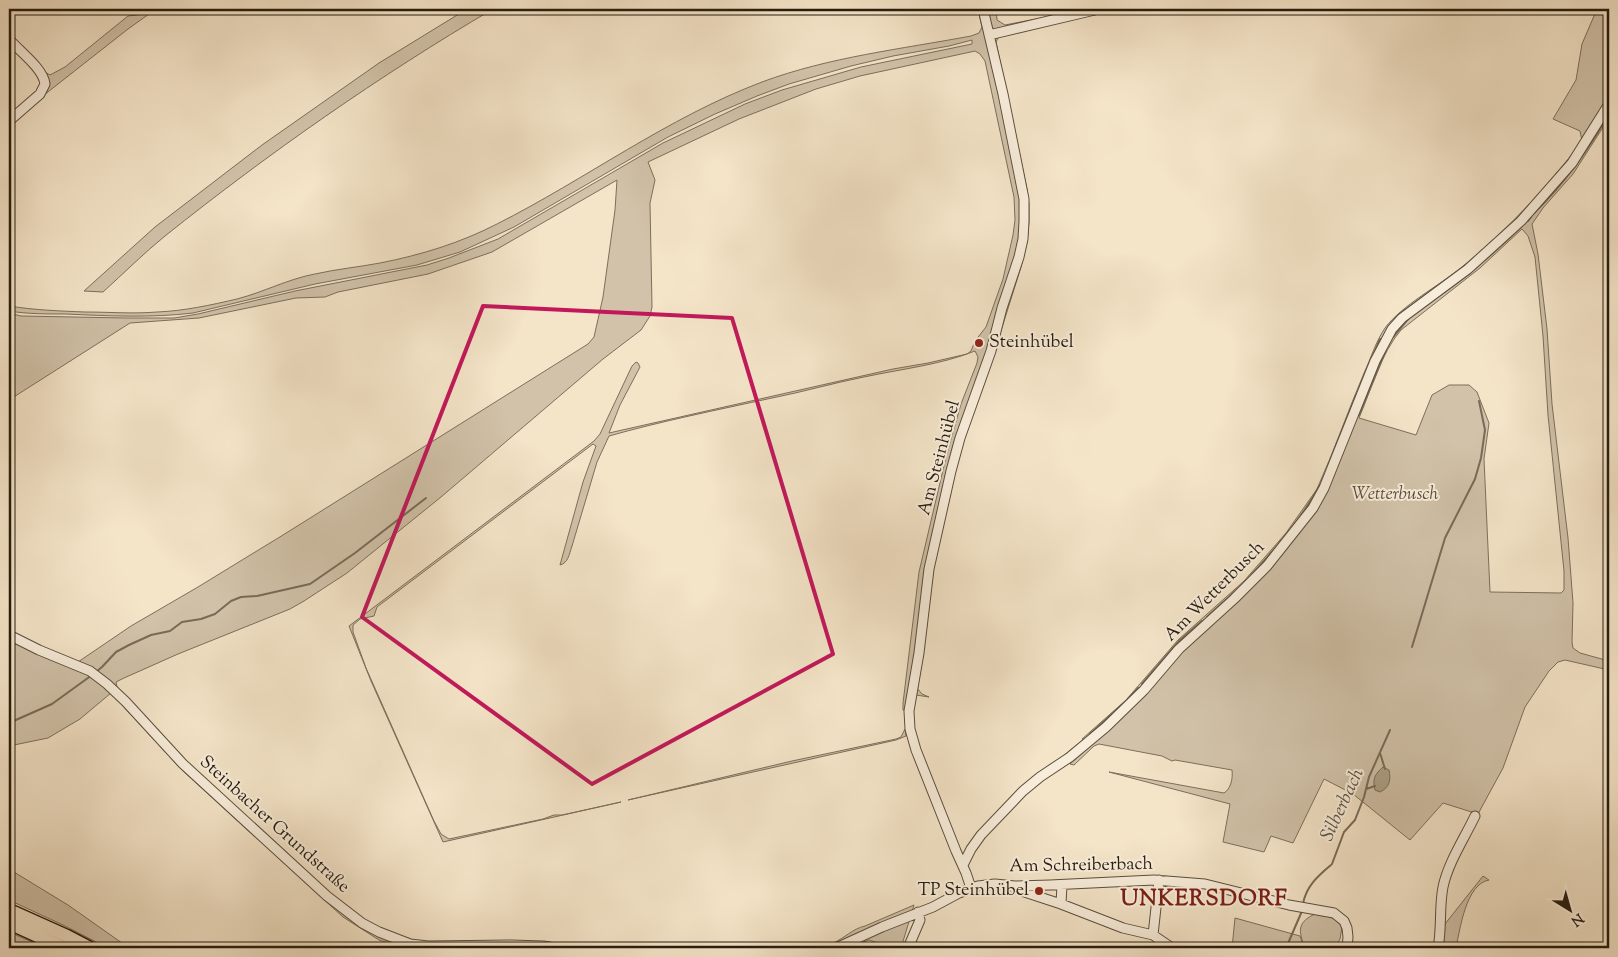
<svg xmlns="http://www.w3.org/2000/svg" width="1618" height="957" font-family="'Sorts Mill Goudy',serif">
<style>
.green{fill:#d1c2a9;stroke:#7c6f5c;fill-rule:evenodd}
.water{fill:#aea089;stroke:#786b58}
.lines{fill:none;stroke-linecap:round;stroke-linejoin:round}
.stream{stroke:#786b58;stroke-width:2}
.minor-casing{stroke:#5a4e3d;stroke-width:11}
.highway-casing{stroke:#261c0f;stroke-width:15}
.minor{stroke:#f8eddb;stroke-width:9}
.highway{stroke:#f4e4c8;stroke-width:12}
.marked{fill:none;stroke:#c2185b;stroke-width:4;stroke-linejoin:round}
.poi-dot{fill:#8f2418;stroke:#f8eddb;stroke-width:2}
.labels{text-anchor:middle;dominant-baseline:central;stroke-width:4;stroke-linejoin:round;paint-order:stroke}
.poi-label{font-size:18px;fill:#261c0f;stroke:#f8eddb;text-anchor:start}
.street-label{font-size:18px;fill:#261c0f;stroke:#f8eddb}
.park-label{font-size:18px;font-style:italic;fill:#594e3d;stroke:#f8eddb}
.water-label{font-size:19px;font-style:italic;fill:#5c5140;stroke:#f8eddb}
.district-label{font-size:22px;font-weight:bold;letter-spacing:1px;fill:#7a1f14;stroke:#f8eddb}
</style>
<rect width="100%" height="100%" fill="#f4e4c8"/>
<filter id="stains"><feTurbulence type="fractalNoise" baseFrequency=".004" numOctaves="4"/><feColorMatrix values="0 0 0 0 .2 0 0 0 0 .09 0 0 0 0 .02 0 0 0 .5 -.17"/></filter>
<radialGradient id="worn" r=".72"><stop offset=".6" stop-color="#630" stop-opacity="0"/><stop offset="1" stop-color="#630" stop-opacity=".3"/></radialGradient>
<path class="green" d="M154,9H156L128,29L44,95L45,86L43,71L50,75L65,67L128,16L145,14Z
M467,9H493C379,76 269,153 165,236C144,253 124,273 103,292L84,291L155,227L262,145L379,63Z
M978,9H996L997,20L1005,25L1041,18L1081,9H1112L1002,36L998,38L996,42L1027,189L1029,204V222L1027,242L1021,267L994,353L965,430L958,459L932,574L924,646L917,688L922,694L929,697L916,695L912,711L903,710V703L919,572L947,453L961,404L977,363L978,357L975,351C940,365 901,369 864,377C833,383 803,392 772,398C717,410 662,421 609,436L597,462L572,546C569,555 568,563 560,565L583,482L596,446L593,444L377,607L374,616L360,619L353,625V632L366,668L434,821L441,834L449,839L543,819L554,815H562L621,802L443,842L371,681L349,626L594,441L600,434L632,366L636,362L638,363L640,367L620,405L609,433L893,369L928,363L967,354L971,351L975,341L986,327L1003,279L1013,235L1015,220L1014,197L985,61L980,54L975,51L860,76L816,89L739,119L648,162L655,180L650,203L652,307L650,316L641,330L603,359L441,497L347,573L304,601L290,609L178,654L124,678L116,682L117,687L102,674L78,662L131,626L198,587L283,535L588,344L594,337L603,297L615,210L617,180L492,252L428,274L338,292L325,297L296,298L199,318L130,323L9,400V313L21,316L127,318H174L198,314L295,291L427,265L449,258L498,239L663,143L745,104L782,90L861,67L972,44V40L949,46L893,56L851,66L789,84L757,96L715,114L668,137L514,227L460,252L417,265L315,284L193,313C152,318 108,316 66,314C47,314 27,314 9,311V306C34,310 59,311 85,312C109,312 133,314 157,312C184,311 211,305 237,299C264,292 288,279 315,274C337,269 359,267 380,263C421,255 460,243 497,224C586,179 667,118 762,82C829,57 902,49 971,36L979,33L982,27Z
M1597,9H1609V118L1573,174L1543,208L1532,224L1538,254L1547,329L1552,404L1568,538L1573,603L1572,642L1573,648L1580,653L1609,661V670L1565,660L1558,662L1549,671L1525,707L1503,768L1478,814L1443,803L1410,840L1353,794L1324,779L1293,843L1271,836L1264,852L1223,842L1230,804L1109,772L1224,793C1231,789 1233,778 1232,770L1175,760L1172,761L1162,756L1099,744L1094,746L1074,765L1070,764L1094,743L1082,739L1126,700L1178,640L1244,581L1286,533L1317,489C1334,451 1348,411 1364,373C1371,358 1376,341 1385,328C1402,305 1439,286 1462,267C1507,230 1547,188 1582,141L1580,131L1553,119L1576,80L1582,44ZM1522,229L1528,236L1535,257L1543,336L1548,415L1564,571V590L1561,593L1490,592L1484,459L1489,423L1477,392L1469,385H1449L1432,395L1416,435L1359,418C1371,390 1381,353 1401,330L1480,268Z
M9,638L97,678L344,913L425,948H404L379,940L343,917L182,770L111,693L80,719L48,738L9,746Z
M905,729L906,736L896,740L628,800L792,761L896,739L901,737Z
M9,869L68,905L129,948H108L63,925L9,900Z
M1483,876L1489,880C1466,884 1460,929 1456,948H1441L1445,924Z
M914,905L901,948H888L881,944L869,940L849,948H835L833,943C845,938 852,929 865,926Z
M1317,913L1335,919L1342,927L1340,939L1335,948H1305C1298,930 1297,922 1317,913Z
M1235,918L1300,936L1304,948H1232Z
M9,932L46,948H9Z"/>
<path class="water" d="M1383,767L1389,770C1391,780 1390,787 1380,792L1375,790C1372,779 1375,774 1383,767Z"/>
<g class="lines">
<path class="stream" d="M1534,213C1565,183 1587,151 1609,114
M1528,221L1531,217
M1437,297C1468,276 1495,252 1522,226
M1393,337L1409,318
M1359,389L1380,339
M1359,415L1386,350
M1334,451L1356,395
M1249,578C1275,549 1301,520 1320,485
M1207,617L1240,587
M1412,647L1445,538L1475,479L1481,458L1485,430L1479,401
M96,672L102,667L116,652L129,645L151,635L170,631L182,622L201,619L215,614L231,601L241,597L257,596L310,584L355,553L426,498
M1142,684L1180,640L1202,621
M1128,699L1138,688
M9,723L52,704L92,675
M1090,734L1123,704
M1380,753L1385,769
M1064,756L1085,739
M1366,789L1375,786
M1332,864L1344,832L1355,820L1364,797L1369,777L1390,730
M1303,904C1306,886 1318,876 1331,865
M1286,948L1302,911"/>
<g class="minor-casing">
<path id="minor" d="M989,35L1099,9
M9,39C19,51 43,68 45,84L40,94L9,121
M9,635L39,650L90,671L107,684L126,702L183,764L327,896L362,923L379,932L410,944L428,946L511,945L543,946L555,948
M963,865L971,849L981,835L1023,791L1040,777L1070,757L1106,727L1144,690L1179,649L1234,599L1267,566L1313,508L1324,488L1375,361L1392,329L1402,318L1468,269L1521,221L1572,163L1609,104
M971,888L966,873L956,851L916,750L910,729L909,711L919,653L929,569L951,471L960,438L991,351L1002,308L1019,257L1023,239L1024,221V199L1003,94L983,9
M1015,889L1061,904L1123,928L1153,935L1172,948
M1061,904L1062,885
M1153,935L1159,880
M836,948L882,927L933,907L959,893L978,886L995,884L1015,886L1050,885L1154,880L1205,884L1289,905L1334,913L1344,921L1347,928L1348,937L1347,948
M908,948L920,920L918,912
M1438,948C1442,928 1439,907 1443,887C1448,863 1464,839 1475,816"/>
</g>
<g class="highway-casing">
<path id="highway" d="M9,910L67,936L90,948
M9,923L64,948"/>
</g>
<use href="#minor" class="minor"/>
<use href="#highway" class="highway"/>
</g>
<path class="marked" d="M483,306L732,318L833,654L592,784L362,617Z"/>
<g class="poi-dot">
<circle cx="979" cy="343" r="5"/>
<circle cx="1039" cy="891" r="5"/>
</g>
<g class="labels">
<g class="poi-label">
<text x="989" y="343">Steinhübel</text>
<text x="1029" y="891" text-anchor="end">TP Steinhübel</text>
</g>
<g class="street-label">
<text transform="translate(940 458) rotate(-75)">Am Steinhübel</text>
<text transform="translate(1215 592) rotate(-45)">Am Wetterbusch</text>
<text transform="translate(274 825) rotate(42)">Steinbacher Grundstraße</text>
<text transform="translate(1081 866) rotate(-1)">Am Schreiberbach</text>
</g>
<g class="park-label">
<text x="1395" y="495">Wetterbusch</text>
</g>
<g class="water-label">
<text transform="translate(1343 805) rotate(-65)">Silberbach</text>
</g>
<g class="district-label">
<text x="1204" y="900">UNKERSDORF</text>
</g>
</g>
<rect width="1618" height="957" fill="none" stroke="#f4e4c8" stroke-width="30"/>
<rect x="10" y="10" width="1598" height="937" fill="none" stroke="#261c0f" stroke-width="2.5"/>
<rect x="15" y="15" width="1588" height="927" fill="none" stroke="#261c0f"/>
<g transform="translate(1570 910) rotate(143)" stroke="#f8eddb" stroke-width="4" paint-order="stroke">
<path d="M0-4L9 19L0 12L-9 19Z" fill="#261c0f"/>
<text y="-8" font-size="14" font-weight="bold" text-anchor="middle" fill="#261c0f">N</text>
</g>
<rect width="100%" height="100%" filter="url(#stains)"/>
<rect width="100%" height="100%" fill="url(#worn)"/>
</svg>
